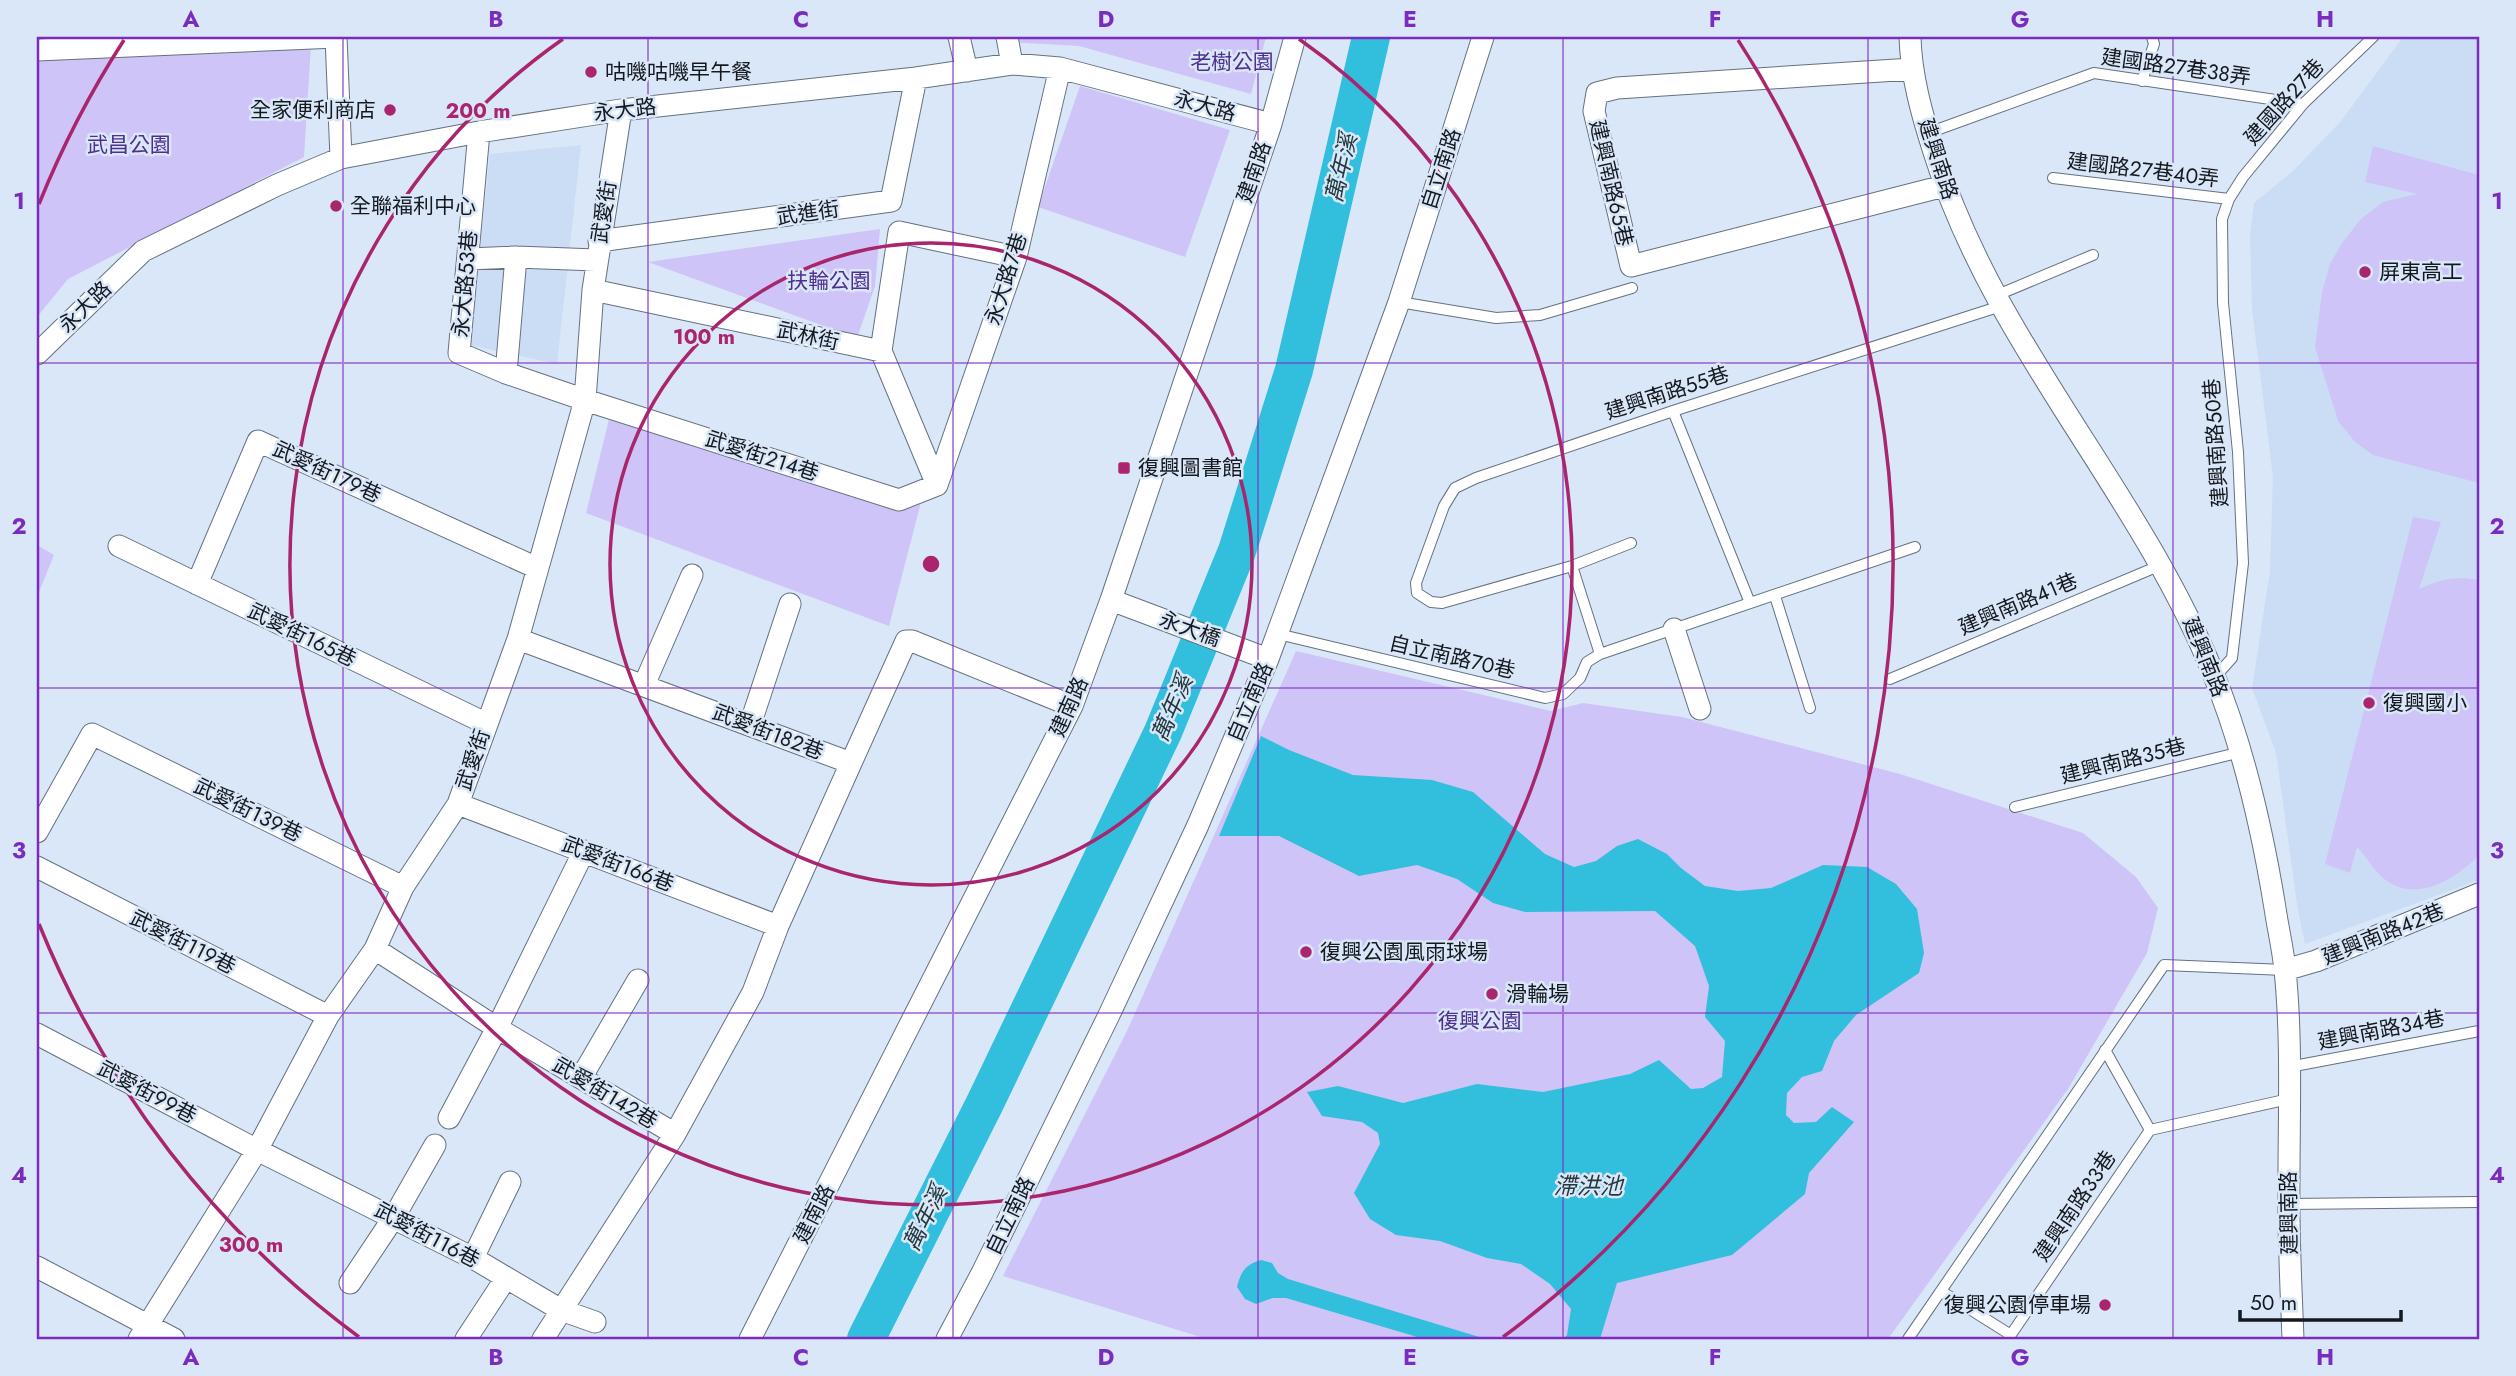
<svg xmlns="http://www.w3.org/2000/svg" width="2516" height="1376" font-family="Jost,'Noto Sans TC',sans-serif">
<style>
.built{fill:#cbddf4}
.green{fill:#cec4f7}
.water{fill:#32bfdd}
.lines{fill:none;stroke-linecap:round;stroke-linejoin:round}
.river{stroke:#32bfdd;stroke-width:38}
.service-casing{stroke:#657180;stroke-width:12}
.minor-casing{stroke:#657180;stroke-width:23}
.service{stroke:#fff;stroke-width:10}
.minor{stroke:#fff;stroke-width:21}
.grid{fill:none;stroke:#7b2cbf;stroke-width:2;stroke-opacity:0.55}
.ring{fill:none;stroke:#a9256e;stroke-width:3.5}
.poi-dot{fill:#a9256e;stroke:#dae7f8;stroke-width:2.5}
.labels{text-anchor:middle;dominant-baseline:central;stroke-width:5;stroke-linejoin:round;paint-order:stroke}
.park-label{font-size:21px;fill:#4f2f8f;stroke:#dae7f8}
.street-label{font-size:21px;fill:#15191f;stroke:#dae7f8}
.poi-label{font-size:21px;fill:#15191f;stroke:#dae7f8;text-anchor:start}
.water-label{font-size:23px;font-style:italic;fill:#22393e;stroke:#dae7f8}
.centre{fill:#a9256e;stroke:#dae7f8;stroke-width:3.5}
.ring-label{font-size:21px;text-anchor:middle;font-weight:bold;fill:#a9256e;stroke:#dae7f8;stroke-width:5;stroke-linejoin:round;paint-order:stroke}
.neatline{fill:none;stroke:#7b2cbf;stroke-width:2.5}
.grid-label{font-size:23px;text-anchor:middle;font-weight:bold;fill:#7b2cbf}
</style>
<rect width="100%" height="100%" fill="#dae7f8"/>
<path class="built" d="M2403,37H2479V880L2305,944L2298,911L2276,753L2252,688L2270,571L2273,477L2252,309L2250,235L2254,203L2293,171L2341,121Z
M581,145L557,364L470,345L490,154Z"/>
<path class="green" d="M1004,37H1266L1251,94L1079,46L1005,42Z
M311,45L304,157L68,279L37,317V58Z
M1080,86L1230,130L1185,257L1038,207Z
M2373,146L2479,175V483L2373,455L2355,442L2338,421L2315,347L2322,292L2330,264L2342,243L2361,219L2383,202L2417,194L2365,182Z
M880,229L875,286L857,338L648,262Z
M612,407L921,502L889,626L586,513Z
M2413,517L2441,522L2419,589C2442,579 2454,576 2479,580V855C2455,880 2414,905 2382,877C2373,869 2366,856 2357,847L2350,873L2325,864Z
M37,545L54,555L37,597Z
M1296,651L1551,711L1583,703L1682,717L1900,774L2083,833L2136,877L2158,908L2147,953L2068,1089L1888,1339H1207L1003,1276L1127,1031Z"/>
<path class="water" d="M1261,736L1289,750L1353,775L1432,780L1473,792L1545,854L1574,867L1596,861L1617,846L1638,839L1667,854L1681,868L1705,886L1738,891L1771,888L1823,865L1867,867L1896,884L1917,909L1924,953L1919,973L1856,1015L1834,1041L1822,1071L1802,1077L1787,1093L1786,1115L1794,1123L1816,1122L1832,1107L1854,1122L1809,1173L1805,1194L1732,1255L1617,1283L1600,1339H1564L1567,1335L1571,1309L1550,1284L1521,1264L1487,1258L1440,1241L1396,1235L1370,1219L1354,1193L1380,1144L1378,1133L1362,1122L1322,1116L1307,1092L1338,1086L1403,1103L1477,1084L1543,1092L1630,1074L1659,1060L1691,1089L1703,1088L1722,1077L1725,1041L1705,1017L1709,986L1695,946L1655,911L1525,912L1493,903L1457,879L1417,865L1359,876L1279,836H1219Z
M1261,1260L1272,1263L1278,1273L1288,1279L1486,1339H1424L1286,1298H1273L1256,1304L1245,1299L1237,1287C1241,1271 1245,1265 1261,1260Z"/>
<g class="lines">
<path class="river" d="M866,1339L985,1103L1163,732L1237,551L1294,370L1371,37"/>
<g class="service-casing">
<path id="service" d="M2142,81L2154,44L2152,37
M1928,133L2094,73L2303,104
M2053,178L2229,199
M1995,296L2093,255
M1399,302L1496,318L1540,315L1632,288
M1673,411L1750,603
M1631,543L1572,566L1442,603L1431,602L1417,593L1416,583L1444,506L1455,488L1476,478L1673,411L2001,306
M1572,566L1600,654
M1775,596L1810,708
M1278,634L1545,698L1563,694L1580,678L1587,662L1600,654L1915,547
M2215,677L2232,658L2243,563L2238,452L2223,303L2222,219L2229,199L2243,177L2303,104L2373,37
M1890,679L2161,565
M2015,807L2241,752
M2105,1050L2150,1130L2289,1099
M2289,1067L2479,1031
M2289,1204L2479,1202
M1941,1291L2011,1335
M1908,1339L2164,965L2285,970
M2008,1339L2150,1130"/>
</g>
<g class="minor-casing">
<path id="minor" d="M336,37L341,158
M959,37L967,71
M1007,37L1012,64
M1910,37C1911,76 1922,115 1934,152C1993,343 2139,490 2213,673C2244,748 2262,828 2275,908C2278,929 2283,949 2285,970C2292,1039 2289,1110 2289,1179C2288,1233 2291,1286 2293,1339
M37,50L336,37
M1912,69L1617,88L1597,93L1594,111L1631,266L1944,186
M479,132L459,353L506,373L585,400L899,500L937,485
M599,241L891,201L916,78
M468,259L516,257L596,260
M593,290L881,351L937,485
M881,351L899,232L1016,257
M37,354L143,251L277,185L341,158L479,132L621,110L916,78L1012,64L1060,68L1271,124
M506,373L516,257
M937,485L1016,257L1060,68
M119,546L485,723
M197,584L258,441L537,568
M1111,600L1268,659
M1674,629L1700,709
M644,685L692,575
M750,725L790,604
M851,763L906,641H912L1072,706
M458,804L778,926
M37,832L92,734L403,887
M37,867L328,1016
M375,949L497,1028L675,1134L753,992L778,926L851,763L518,639
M2285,970L2316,961L2479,894
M37,1034L257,1150L473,1258L561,1310L595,1322
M581,1078L638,980
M449,1118L497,1028L584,851
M473,1258L510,1182
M37,1267L174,1339
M350,1283L394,1217L435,1145
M139,1339L257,1150L328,1016L375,949L403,887L458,804L518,639L585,400L593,290L621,110
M466,1339L506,1278
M543,1339L675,1134
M750,1339L1072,706L1111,600L1271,124L1295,37
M947,1339L982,1273L1109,1015L1198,825L1268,659L1399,302L1483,37"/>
</g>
<use href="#service" class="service"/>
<use href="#minor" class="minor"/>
</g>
<path class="grid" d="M343,37V1339M648,37V1339M953,37V1339M1258,37V1339M1563,37V1339M1868,37V1339M2173,37V1339M37,363H2479M37,688H2479M37,1013H2479"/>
<g class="ring">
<circle cx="931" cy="564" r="321"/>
<path d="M1299 39A641 641 0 1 1 563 39"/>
<path d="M359 1337A962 962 0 0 1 39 924M39 204A962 962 0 0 1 124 40M1738 40A962 962 0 0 1 1503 1337"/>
</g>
<g class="poi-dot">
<circle cx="591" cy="72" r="7"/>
<circle cx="390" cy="110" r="7"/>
<circle cx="336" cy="206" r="7"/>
<circle cx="2365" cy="272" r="7"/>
<rect x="1117" y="461" width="14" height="14" rx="3.5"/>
<circle cx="2369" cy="703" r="7"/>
<circle cx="1306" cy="952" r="7"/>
<circle cx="1492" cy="994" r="7"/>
<circle cx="2105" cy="1305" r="7"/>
</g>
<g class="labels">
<g class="park-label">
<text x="1232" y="62">老樹公園</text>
<text x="129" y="145">武昌公園</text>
<text x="829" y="281">扶輪公園</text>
<text x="1480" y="1021">復興公園</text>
</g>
<g class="street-label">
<text transform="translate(2176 67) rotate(8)">建國路27巷38弄</text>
<text transform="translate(2284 102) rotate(-48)">建國路27巷</text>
<text transform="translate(1205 106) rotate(15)">永大路</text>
<text transform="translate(625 110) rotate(-7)">永大路</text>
<text transform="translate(1938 159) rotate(72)">建興南路</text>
<text transform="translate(1441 169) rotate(-72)">自立南路</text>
<text transform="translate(2143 170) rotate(7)">建國路27巷40弄</text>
<text transform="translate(1254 172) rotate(-71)">建南路</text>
<text transform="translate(1611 183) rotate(77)">建興南路65巷</text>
<text transform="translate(604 212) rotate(-81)">武愛街</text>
<text transform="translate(808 213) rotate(-8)">武進街</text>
<text transform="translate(1006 279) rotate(-73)">永大路7巷</text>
<text transform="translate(465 284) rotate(-85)">永大路53巷</text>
<text transform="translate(85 307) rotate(-44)">永大路</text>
<text transform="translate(808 336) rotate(12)">武林街</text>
<text transform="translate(1667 393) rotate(-18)">建興南路55巷</text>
<text transform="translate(2216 443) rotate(-94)">建興南路50巷</text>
<text transform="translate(762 456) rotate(18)">武愛街214巷</text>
<text transform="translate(327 472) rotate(25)">武愛街179巷</text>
<text transform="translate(2018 604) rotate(-23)">建興南路41巷</text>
<text transform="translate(1190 629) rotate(20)">永大橋</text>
<text transform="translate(302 635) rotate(26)">武愛街165巷</text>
<text transform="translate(1452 657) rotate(13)">自立南路70巷</text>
<text transform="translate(2205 657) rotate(68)">建興南路</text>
<text transform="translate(1250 702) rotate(-67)">自立南路</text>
<text transform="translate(1069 707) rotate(-66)">建南路</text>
<text transform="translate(768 732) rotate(21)">武愛街182巷</text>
<text transform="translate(473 760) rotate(-71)">武愛街</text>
<text transform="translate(2123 761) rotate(-14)">建興南路35巷</text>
<text transform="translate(248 810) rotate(26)">武愛街139巷</text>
<text transform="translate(618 864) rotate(21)">武愛街166巷</text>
<text transform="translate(2383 934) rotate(-22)">建興南路42巷</text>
<text transform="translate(183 942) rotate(27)">武愛街119巷</text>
<text transform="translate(2381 1030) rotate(-11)">建興南路34巷</text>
<text transform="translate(147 1092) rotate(28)">武愛街99巷</text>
<text transform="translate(605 1093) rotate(31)">武愛街142巷</text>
<text transform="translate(2075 1206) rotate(-56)">建興南路33巷</text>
<text transform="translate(2289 1213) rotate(-91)">建興南路</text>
<text transform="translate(814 1214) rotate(-63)">建南路</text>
<text transform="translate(1010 1216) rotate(-64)">自立南路</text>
<text transform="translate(427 1235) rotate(28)">武愛街116巷</text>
</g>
<g class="poi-label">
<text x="605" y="72">咕嘰咕嘰早午餐</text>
<text x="376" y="110" text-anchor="end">全家便利商店</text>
<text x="350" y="206">全聯福利中心</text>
<text x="2379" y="272">屏東高工</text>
<text x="1138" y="468">復興圖書館</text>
<text x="2383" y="703">復興國小</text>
<text x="1320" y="952">復興公園風雨球場</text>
<text x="1506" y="994">滑輪場</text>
<text x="2091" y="1305" text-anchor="end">復興公園停車場</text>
</g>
<g class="water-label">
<text transform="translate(1341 168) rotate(-77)">萬年溪</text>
<text transform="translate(1172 708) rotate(-67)">萬年溪</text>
<text x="1588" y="1186">滯洪池</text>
<text transform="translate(925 1218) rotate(-64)">萬年溪</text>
</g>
</g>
<circle cx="931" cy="564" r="10" class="centre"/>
<g class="ring-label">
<text x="478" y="118">200 m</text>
<text x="704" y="344">100 m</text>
<text x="251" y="1252">300 m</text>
</g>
<rect width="2516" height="1376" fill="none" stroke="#dae7f8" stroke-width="77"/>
<path d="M2240 1310v10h161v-10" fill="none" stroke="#15191f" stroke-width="3.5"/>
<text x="2250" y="1310" font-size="21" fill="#15191f" stroke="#dae7f8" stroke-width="5" paint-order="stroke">50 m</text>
<rect x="38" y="38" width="2440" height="1300" class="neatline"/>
<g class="grid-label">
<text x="191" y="27">A</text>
<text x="496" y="27">B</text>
<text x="801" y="27">C</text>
<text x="1106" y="27">D</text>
<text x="1410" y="27">E</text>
<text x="1715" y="27">F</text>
<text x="2020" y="27">G</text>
<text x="2325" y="27">H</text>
<text x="19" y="209">1</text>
<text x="2497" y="209">1</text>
<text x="19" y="534">2</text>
<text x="2497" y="534">2</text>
<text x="19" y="858">3</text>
<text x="2497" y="858">3</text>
<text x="19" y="1183">4</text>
<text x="2497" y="1183">4</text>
<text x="191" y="1365">A</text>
<text x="496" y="1365">B</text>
<text x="801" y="1365">C</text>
<text x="1106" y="1365">D</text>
<text x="1410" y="1365">E</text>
<text x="1715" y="1365">F</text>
<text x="2020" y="1365">G</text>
<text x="2325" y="1365">H</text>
</g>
</svg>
